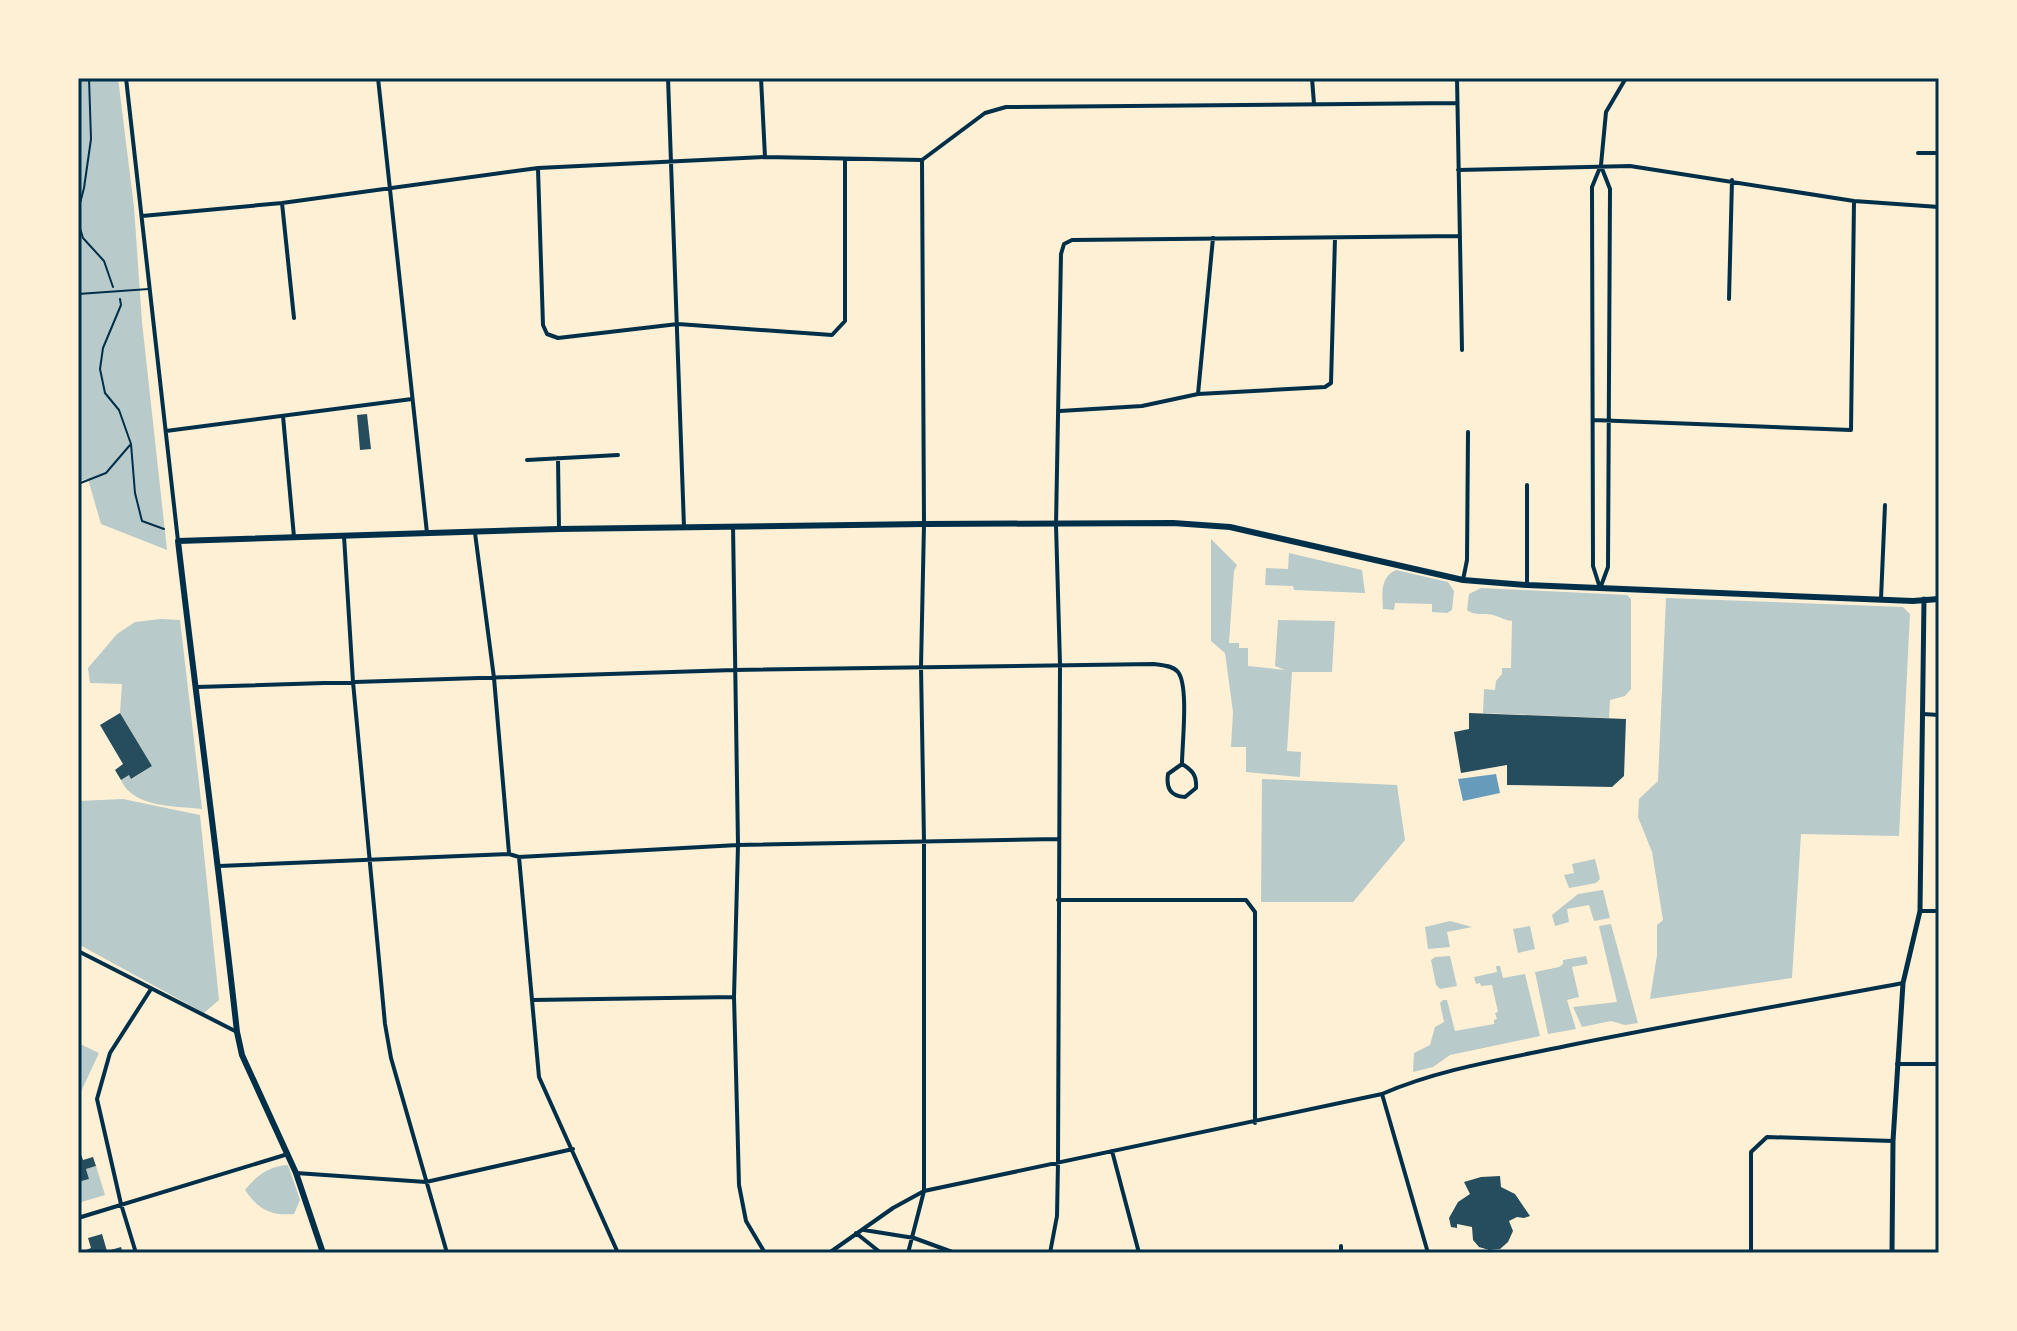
<svg xmlns="http://www.w3.org/2000/svg" width="2017" height="1331" font-family="Bitter,serif">
<style>
.green{fill:#b9caca}
.water{fill:#669bbc}
.building{fill:#264d5e}
.lines{fill:none;stroke-linecap:round;stroke-linejoin:round}
.path{stroke:#003049;stroke-width:2}
.service{stroke:#003049;stroke-width:2}
.minor{stroke:#003049;stroke-width:4}
.tertiary{stroke:#003049;stroke-width:5}
.secondary{stroke:#003049;stroke-width:6}
.neatline{fill:none;stroke:#003049;stroke-width:3}
</style>
<rect width="100%" height="100%" fill="#fdf0d5"/>
<path class="green" d="M78,78H118L134,207L142,322L167,550L101,524L88,479L78,481Z
M1211,539L1237,565L1234,571L1229,643H1239V648H1248V666L1285,670L1275,666L1278,620L1335,621L1332,672H1292L1287,751L1301,752L1300,777L1246,772V747H1231L1233,712L1225,653L1211,641Z
M1289,553L1362,570L1365,593L1294,590L1293,586L1265,585L1266,568L1288,569Z
M1396,570L1448,582L1454,591L1452,610L1447,613L1432,612V604L1395,603L1394,610L1383,609C1382,594 1380,577 1396,570Z
M1481,588L1627,595L1631,599V689L1625,696L1610,700L1609,718L1483,713L1484,689L1495,690L1496,681L1502,674V668H1511L1512,621C1504,620 1501,617 1493,615C1483,612 1476,617 1467,610L1469,594Z
M1666,598L1903,607L1910,614L1899,836L1801,834L1792,978L1650,999L1657,955V925L1663,920L1652,852L1638,817L1639,799L1658,781Z
M161,619L180,620L202,809C176,806 133,808 121,780L129,775L132,779L152,766L120,713L122,684L90,683L88,668L117,634L135,622Z
M1262,779L1397,785L1405,840L1353,902H1261Z
M123,799L200,815L219,1000L204,1013L78,944V801Z
M1595,859L1600,879L1596,883L1569,888L1564,875L1574,873L1572,864Z
M1603,890L1610,918L1594,921L1589,905L1567,909L1569,922L1555,926L1552,915L1578,894Z
M1450,921L1472,927L1447,932L1450,947L1428,949L1425,927Z
M1611,924L1638,1023L1625,1025L1611,1021L1582,1027L1573,1007L1617,1002L1599,926Z
M1530,926L1535,949L1518,953L1513,929Z
M1450,956L1457,986L1440,989L1436,985L1431,960L1435,957Z
M1586,956L1588,964L1572,967L1579,997L1567,1000L1576,1029L1548,1034L1535,972L1559,967L1563,964V960Z
M1496,966H1500L1503,978L1525,974L1540,1036L1450,1055L1433,1067L1413,1072L1414,1053L1430,1045L1435,1027L1444,1022L1440,1003L1443,1000H1447L1455,1031L1494,1024V1020L1497,1019L1495,1013L1498,1012L1492,985L1481,986L1480,983L1476,984L1474,977L1497,972Z
M78,1043L99,1053L78,1098Z
M288,1165L300,1200L294,1214C271,1216 258,1209 245,1190C257,1175 269,1166 288,1165Z
M96,1166L105,1195L78,1203V1182L89,1179L86,1169Z"/>
<path class="water" d="M1496,774L1500,793L1463,801L1458,779Z"/>
<path class="building" d="M367,414L371,449L360,450L357,415Z
M120,713L152,766L131,779L129,775L121,780L115,770L123,764L100,725Z
M1469,713L1626,719L1624,776L1612,787L1507,785V765L1461,773L1454,732L1469,729Z
M78,1146L83,1160L93,1157L96,1166L86,1169L89,1179L78,1182Z
M1500,1176L1501,1187L1515,1194L1530,1216L1524,1218L1517,1217L1509,1221L1513,1231L1508,1242L1500,1249L1489,1250L1479,1247L1473,1240L1472,1227L1457,1224V1228L1451,1227L1449,1218L1458,1202L1470,1194L1464,1182L1481,1177Z
M102,1234L107,1251L121,1247L123,1253H78L91,1248L88,1238Z"/>
<g class="lines">
<path class="path" d="M89,78L91,139L84,188L79,207V225L83,238L104,261L113,287
M120,299L121,305L103,348L100,369L105,393L119,410L131,444L135,493L142,521L164,529
M78,484L106,473L130,445"/>
<path class="service" d="M78,294L149,289"/>
<path class="minor" d="M126,78L178,541
M378,78L427,533
M668,78L684,527
M761,78L765,157
M1312,78L1314,104
M1457,78L1462,350
M1918,153H1939
M1601,166L1610,189L1608,567L1601,586
M538,169L543,325L547,334L558,338L678,324L832,335L845,321V160
M1458,170L1630,166L1854,201L1939,207
M282,203L294,318
M142,216L282,203L538,168L765,157L922,160L985,113L1006,107L1457,103
M1729,299L1732,180
M1198,394L1213,238
M1060,411L1142,406L1198,394L1325,387L1331,383L1335,238
M283,416L294,537
M1593,420L1851,430L1854,201
M166,431L412,399
M558,458L559,529
M527,460L618,455
M733,526L738,845L734,997L739,1185L746,1221L765,1253
M475,533L494,678L509,853
M344,536L353,682L385,1024L391,1058L447,1253
M1463,580L1467,560L1468,432
M1527,585V485
M1600,588L1593,566L1592,187L1601,165L1606,112L1626,78
M1881,599L1885,505
M197,687L734,670L1154,664C1161,665 1172,665 1178,672C1189,686 1182,745 1182,764L1168,774C1166,788 1170,796 1185,797L1196,788C1197,775 1192,770 1182,764
M1923,714L1939,715
M519,857L539,1077L618,1253
M219,866L509,854L519,857L738,845L1058,839
M1058,900H1246L1255,912V1123
M1920,911H1939
M78,951L237,1032
M532,1000L734,997
M1897,1064H1939
M1382,1094L1428,1253
M1112,1151L1139,1253
M296,1173L426,1182L573,1149
M78,1218L288,1154
M864,1230L914,1238L955,1253
M856,1233L881,1253
M1341,1246V1253
M136,1253L121,1204L97,1099L110,1053L151,989
M829,1253L893,1208L924,1191L1382,1094C1439,1069 1505,1059 1566,1046C1678,1023 1791,1004 1903,983
M908,1253L924,1191V841L921,667L924,524L922,160
M1050,1253L1057,1216L1058,1162L1060,664L1056,525L1061,254L1064,244L1072,240L1460,236
M1751,1253V1152L1767,1137L1893,1141"/>
<path class="tertiary" d="M1892,1253L1893,1141L1903,983L1920,911L1924,599"/>
<path class="secondary" d="M323,1253L296,1173L242,1055L237,1032C219,868 197,705 178,541L559,529L924,524L1173,523L1230,527L1463,580L1527,585L1913,601L1939,599"/>
</g>
<rect width="2017" height="1331" fill="none" stroke="#fdf0d5" stroke-width="160"/>
<rect x="80" y="80" width="1857" height="1171" class="neatline"/>
</svg>
